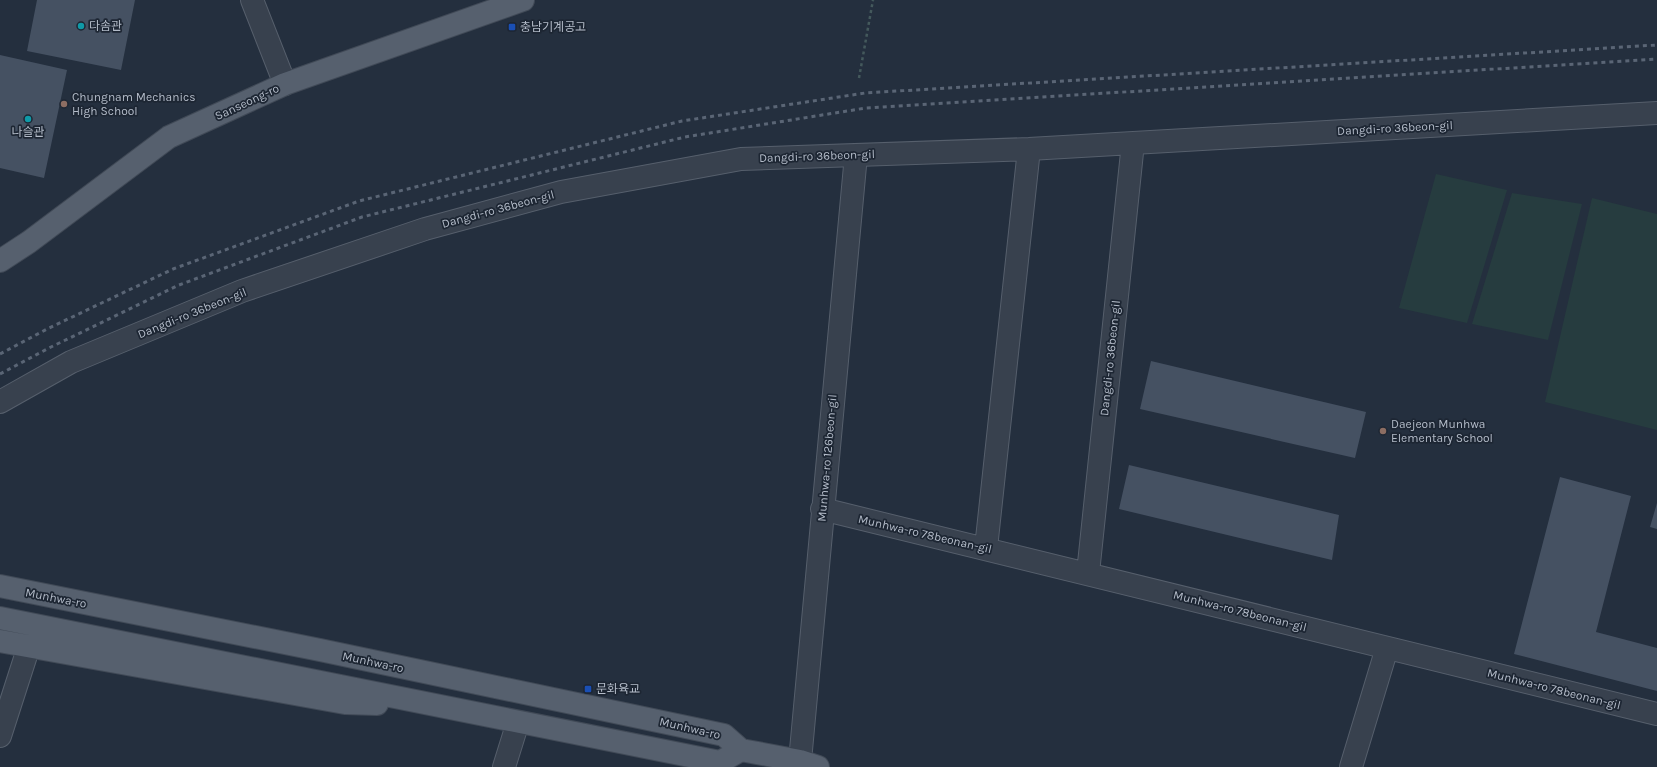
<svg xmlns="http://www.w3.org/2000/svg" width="1657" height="767" font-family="Karla,'Noto Sans KR',sans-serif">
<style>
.green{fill:#263c3f}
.building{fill:#455162}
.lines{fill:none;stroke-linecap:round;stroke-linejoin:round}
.minor-casing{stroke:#565f6c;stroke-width:24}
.major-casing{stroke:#414a57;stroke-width:24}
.path{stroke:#44595c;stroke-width:2.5;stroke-dasharray:3 3;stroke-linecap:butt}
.minor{stroke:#38414e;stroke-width:22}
.major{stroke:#56606e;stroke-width:22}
.rail{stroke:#5a6575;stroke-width:3;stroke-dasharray:4 4;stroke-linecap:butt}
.culture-dot{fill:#0f9aa8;stroke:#1d2633;stroke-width:1.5}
.transit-dot{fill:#1a4fb4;stroke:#1d2633;stroke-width:1.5}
.education-dot{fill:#8d6e63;stroke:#1d2633;stroke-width:1.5}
.labels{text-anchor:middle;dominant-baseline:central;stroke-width:3.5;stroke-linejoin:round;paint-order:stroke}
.poi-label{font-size:12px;fill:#b4bcc9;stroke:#1d2633;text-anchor:start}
.street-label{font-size:12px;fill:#b4bcc9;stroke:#1d2633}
</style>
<rect width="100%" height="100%" fill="#242f3e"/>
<path class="green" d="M1436,174L1507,190L1467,323L1399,308Z
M1512,193L1582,204L1548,340L1472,324Z
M1592,198L1657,214V430L1545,402Z"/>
<path class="building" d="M37,0H135L121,70L27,51Z
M0,55L67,70L44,178L0,168Z
M1151,361L1366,412L1355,458L1140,409Z
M1129,465L1339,515L1332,560L1119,509Z
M1560,477L1631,496L1596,632L1657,648V691L1514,654Z
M1657,503V529L1650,527Z"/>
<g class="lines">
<g class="minor-casing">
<path id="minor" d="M252,0L285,84
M0,402L71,362L242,291L425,229L561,192L741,159L1029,149L1657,113
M822,509L1657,714
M986,548L1029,149
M1088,573L1133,143
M0,736L29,646
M800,761L856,155
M504,767L518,722
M1351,767L1387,648"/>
</g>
<g class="major-casing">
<path id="major" d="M0,261L29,242L169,137L285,84L523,0
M0,586L320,650L724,735L741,750L800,761L818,767
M0,618L720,762L741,750
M0,641L345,703L377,704"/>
</g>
<path class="path" d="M859,78L873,0"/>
<use href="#minor" class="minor"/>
<use href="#major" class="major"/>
<path class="rail" d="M0,354L47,329L173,269L359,201L682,121L865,93L1657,45
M0,374L51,347L179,285L362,217L685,137L866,108L1657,59"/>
</g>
<g class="culture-dot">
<circle cx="81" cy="26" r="4"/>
<circle cx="28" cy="119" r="4"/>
</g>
<g class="transit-dot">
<rect x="508" y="23" width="8" height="8" rx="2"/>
<rect x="584" y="685" width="8" height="8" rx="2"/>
</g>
<g class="education-dot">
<circle cx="64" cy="104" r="4"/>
<circle cx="1383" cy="431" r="4"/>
</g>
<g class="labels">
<g class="poi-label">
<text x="89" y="26">다솜관</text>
<text x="520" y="27">충남기계공고</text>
<text x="72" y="97">Chungnam Mechanics<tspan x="72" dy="14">High School</tspan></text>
<text x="28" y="132" text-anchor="middle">나슬관</text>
<text x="1391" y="424">Daejeon Munhwa<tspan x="1391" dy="14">Elementary School</tspan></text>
<text x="596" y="689">문화육교</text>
</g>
<g class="street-label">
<text transform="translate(247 102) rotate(-25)">Sanseong-ro</text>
<text transform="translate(1395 128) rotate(-3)">Dangdi-ro 36beon-gil</text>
<text transform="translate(817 156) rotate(-2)">Dangdi-ro 36beon-gil</text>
<text transform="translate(498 209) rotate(-15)">Dangdi-ro 36beon-gil</text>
<text transform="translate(192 313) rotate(-22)">Dangdi-ro 36beon-gil</text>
<text transform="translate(1110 358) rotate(-84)">Dangdi-ro 36beon-gil</text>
<text transform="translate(827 458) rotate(-85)">Munhwa-ro 126beon-gil</text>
<text transform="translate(925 534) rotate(13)">Munhwa-ro 78beonan-gil</text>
<text transform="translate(56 598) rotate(11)">Munhwa-ro</text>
<text transform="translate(1240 611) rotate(14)">Munhwa-ro 78beonan-gil</text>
<text transform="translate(373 662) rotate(12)">Munhwa-ro</text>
<text transform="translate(1554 689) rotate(14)">Munhwa-ro 78beonan-gil</text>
<text transform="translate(690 728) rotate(13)">Munhwa-ro</text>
</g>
</g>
</svg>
